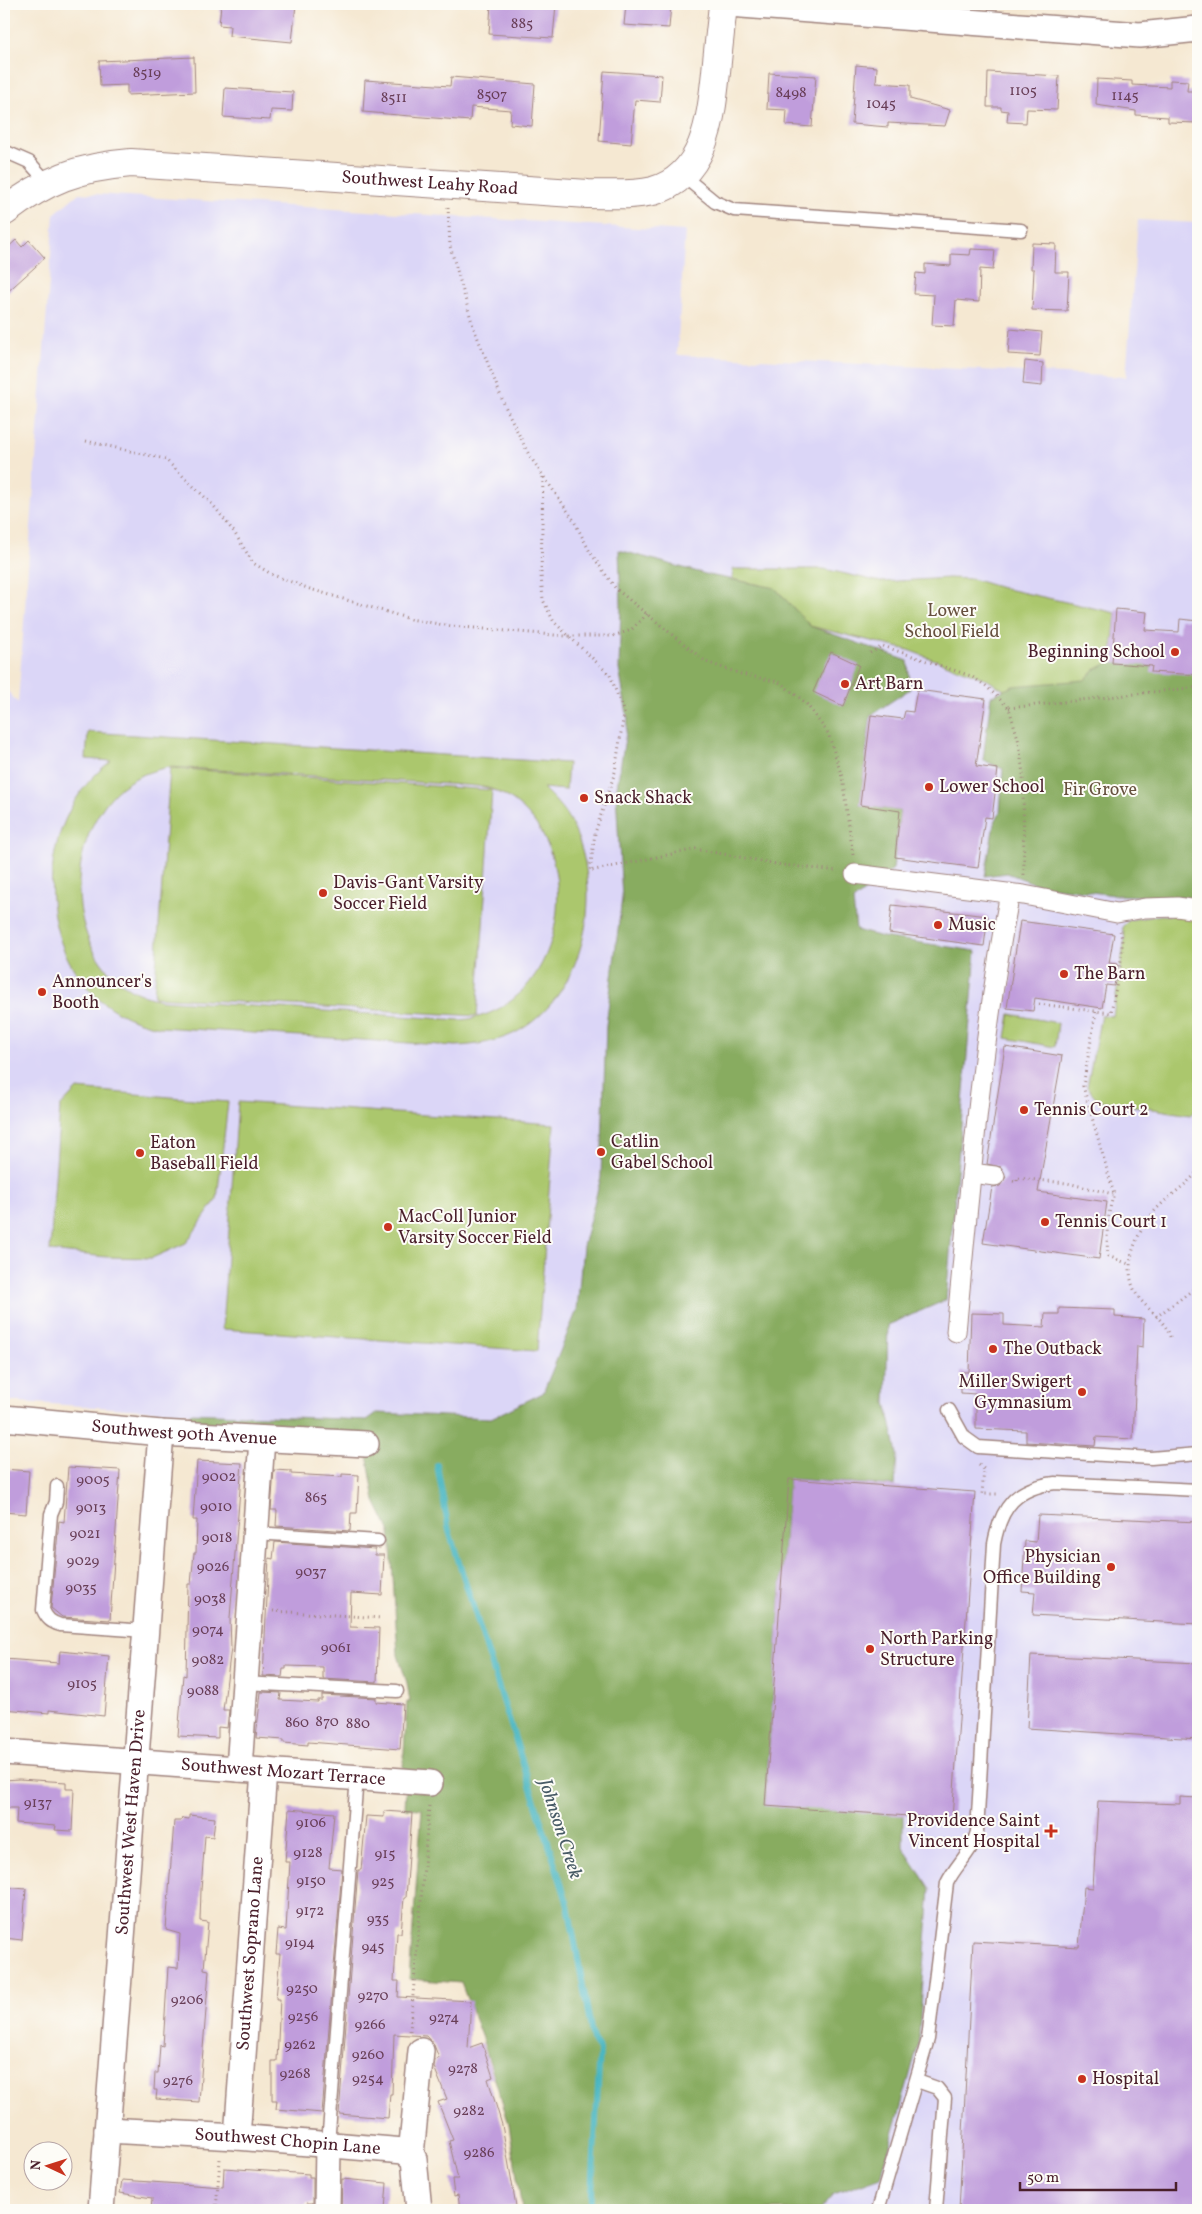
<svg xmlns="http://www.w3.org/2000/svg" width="1202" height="2214" font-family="Vollkorn,serif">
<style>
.built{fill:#dbd6f7}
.green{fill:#abc76d;stroke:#7a734c;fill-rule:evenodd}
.forest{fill:#88ac60;stroke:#696646}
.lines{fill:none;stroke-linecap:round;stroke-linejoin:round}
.stream{stroke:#45b4bf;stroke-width:6}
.building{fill:#c09ddc}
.service-casing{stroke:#a0847e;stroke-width:15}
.pedestrian-casing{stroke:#a0847e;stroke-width:21}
.minor-casing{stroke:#a0847e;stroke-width:28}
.tertiary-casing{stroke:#a0847e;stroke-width:30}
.path{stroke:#a0847e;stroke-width:3;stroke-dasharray:1 4;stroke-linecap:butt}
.service{stroke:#fff;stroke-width:12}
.pedestrian{stroke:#fff;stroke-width:19}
.minor{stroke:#fff;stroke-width:25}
.tertiary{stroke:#fff;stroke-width:28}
.poi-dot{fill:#c8321e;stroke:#fdfcf7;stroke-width:2}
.labels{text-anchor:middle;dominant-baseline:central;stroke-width:4;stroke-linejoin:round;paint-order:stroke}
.number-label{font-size:15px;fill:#683e57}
.street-label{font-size:18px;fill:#4a1f2b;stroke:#fdfcf7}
.park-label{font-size:18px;fill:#67513f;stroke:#fdfcf7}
.poi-label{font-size:18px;fill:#4a1f2b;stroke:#fdfcf7;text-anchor:start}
.water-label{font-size:19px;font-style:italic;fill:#485b66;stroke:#fdfcf7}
</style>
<rect width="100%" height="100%" fill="#fdfcf7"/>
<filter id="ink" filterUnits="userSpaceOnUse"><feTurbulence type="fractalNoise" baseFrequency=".02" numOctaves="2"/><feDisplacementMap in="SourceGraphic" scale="10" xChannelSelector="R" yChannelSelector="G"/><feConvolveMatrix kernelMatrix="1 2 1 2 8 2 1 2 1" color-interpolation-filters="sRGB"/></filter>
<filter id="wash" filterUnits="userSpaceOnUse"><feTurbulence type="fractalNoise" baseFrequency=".0096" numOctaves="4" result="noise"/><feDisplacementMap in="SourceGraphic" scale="20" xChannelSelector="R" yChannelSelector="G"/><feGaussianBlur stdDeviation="1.12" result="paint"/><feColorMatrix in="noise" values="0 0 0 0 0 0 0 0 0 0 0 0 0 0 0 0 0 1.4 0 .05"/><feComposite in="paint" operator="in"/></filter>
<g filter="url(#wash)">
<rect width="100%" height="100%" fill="#f5e8d2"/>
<path class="built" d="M79,193L685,231L677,355L1126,377L1138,220L1198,223V2210H820L834,2194L881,2177L930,1889L903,1847L765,1806L789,1479L894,1486L597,1439L414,1724L407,1683L398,1655L390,1532L375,1501L365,1442L189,1413L4,1401V687L18,703L54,214Z"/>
<path class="green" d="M733,569H824L881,582L949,578L972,579L1002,588L1116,613L1110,667L1103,691L1024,702L986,679L908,650L810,626L775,588L732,579Z
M88,732L568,763L566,790L543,788C553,798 563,808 570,821C607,888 586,996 515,1033C496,1042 477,1045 456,1046L160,1027C35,1006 17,831 111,761L86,759ZM169,767L463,785C474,786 486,786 496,791C594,835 570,1012 460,1020L161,1000C68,983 56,853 115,793C130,778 149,771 169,767Z
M170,768L492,790L477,1016L154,997Z
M1161,915L1198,917V1108L1190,1115L1098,1100L1087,1087L1101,1015L1113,1016L1125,938L1122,927L1129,920Z
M1010,1014L1058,1023L1055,1047L1006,1038Z
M77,1089L228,1102L217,1199L186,1243L152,1258L107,1257L50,1251L60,1107Z
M238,1102L554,1124L537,1351L222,1329Z"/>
<path class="forest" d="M619,550L709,575L775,588L810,626L908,661L910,689L871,715L860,805L900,811L893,869L853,901L856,930L882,937L976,951L946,1300L888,1325L886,1402L897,1454L895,1486L789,1479L765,1805L903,1815V1847L930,1889L918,2046L881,2177L834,2194L820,2210H522L509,2124L483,2041L461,1983L409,1979L422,1809L405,1808L407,1769L403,1768L407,1702H410L407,1683L398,1655L390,1532L375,1501L365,1442L188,1430L190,1413L367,1420L377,1413L491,1418L543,1393L577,1310L583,1246L601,1177L606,1025L622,898L616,793L628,720L619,669L621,605Z
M1126,654L1147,666L1198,675V898L1114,895L1039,885L1007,873L985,876L994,824L1000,812L1003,769L983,760L991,696L1013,686L1085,680L1094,670Z"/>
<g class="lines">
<path class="stream" d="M437,1465L449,1531L568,1905L593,2040L600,2050L591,2210"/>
</g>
<g id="blocks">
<path class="building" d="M221,4H296L292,42L229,36L230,26L219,25Z
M491,4H556L553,38L489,34Z
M626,4H671L669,28L624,25Z
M194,57L195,92L127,95V85L100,86L99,61Z
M856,65L877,67L876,83L910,85V99L950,110L945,126L888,123V127L852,124Z
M604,71L662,75L660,102L635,100L631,144L599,141Z
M988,72L1059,76L1057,110L1027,109L1026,123L1007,122L1008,111L1001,110V107H987Z
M769,73L816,76L812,127L786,125L787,110L767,109Z
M451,77L535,84L532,126L510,124L511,110L471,107L470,121L363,112L365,80L450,86Z
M1097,79L1132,81V85L1170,87V80L1188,81L1187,91H1198V123L1168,122V117L1136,115V111L1096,105Z
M225,88L293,92L292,111L271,110L270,120L223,117Z
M16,240L22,247L29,240L45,258L4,295V251Z
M1032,243L1056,244L1055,272H1069L1067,311L1032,310L1034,269H1031Z
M971,249L995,250L993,270L980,269L979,302L956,300L954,326L932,325L934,295L914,294L916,273L925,274V264L951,266V254L970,255Z
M1010,329L1042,332L1040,356L1008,354Z
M1025,361L1043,363L1042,386L1023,384Z
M1116,609L1147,612L1145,630L1179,632L1180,619L1198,621V675L1151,672L1152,666L1112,663Z
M831,652L859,665L843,706L813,692Z
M917,690L986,699L976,766L998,769L992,818L985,817L978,868L895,857L900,811L860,805L871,715L903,719L905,711L913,712Z
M892,905L988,916L984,946L889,933Z
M1020,921L1114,934L1109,963L1118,964L1114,986L1106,985L1102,1008L1035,998L1033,1011L1007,1008Z
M1005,1047L1062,1056L1038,1192L1107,1202L1099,1259L983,1243L992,1187L1000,1186L1006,1177L1001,1167L987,1164Z
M1059,1308L1115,1310V1317L1144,1319L1143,1347L1137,1346L1133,1439L1096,1437L1095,1446L1026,1442V1431L976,1429V1394L961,1393V1372H969L971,1313L1004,1314V1325L1044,1327L1045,1314H1059Z
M197,1461L242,1463L230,1618L231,1648L223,1710H229L227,1728L218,1727V1738L178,1736L183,1675L186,1676L188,1584H191L194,1553H196L197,1520H193Z
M68,1467L120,1470L110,1620L62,1617L51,1608L59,1521L64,1522Z
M4,1469L29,1471L26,1514L4,1512Z
M274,1470L291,1471V1474L342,1477V1474L359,1475L357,1513H351L350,1531L276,1526L277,1510H271Z
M789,1479L975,1492L952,1819L765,1806Z
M1038,1515L1198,1522V1624L1033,1615L1035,1592L1022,1591L1025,1541L1036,1542Z
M275,1542L375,1549V1555H384L382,1595L351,1593L350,1627L379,1628L377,1682L323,1679V1667L286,1666V1669H283L282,1677L263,1676L269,1558L273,1559Z
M60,1651L109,1656L104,1716L49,1710V1713L4,1709V1659L59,1663Z
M1031,1655L1198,1663V1739L1027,1728Z
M261,1692L281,1693L280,1700L318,1702V1700H322V1695L376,1698V1702L403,1704L400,1749L308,1742V1745L284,1743V1740L256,1738Z
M19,1779L66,1782V1789H74L72,1831L55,1830L56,1826L16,1823L17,1808H4V1780Z
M1180,1797L1198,1798V2210H959L973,1941L1079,1947L1084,1887L1093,1888L1098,1801L1180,1804Z
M289,1809L334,1813L329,1868L342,1869L322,2113L276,2109L277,2100H272V2061H277L280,1999H276L280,1954H276L278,1929L286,1930L290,1862H285Z
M384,1811L412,1813L406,1898H404L401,1933H397L394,1981H399L398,1997L471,2001L468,2048L482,2043L493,2077L488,2079L502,2125L516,2206L484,2210H460L458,2195L454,2196L452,2179H458L449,2141L453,2140L438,2102L447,2099L434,2067L435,2060L439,2058L434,2045L426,2036L394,2034L392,2094H390L388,2118L339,2114L358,1870H361L366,1816L384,1817Z
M189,1815L215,1818L213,1837L205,1836L201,1890L200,1921L208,1922L204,1969L209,1970L199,2102L156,2099L157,2090H154L155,2073H158L160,2045L163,2046L168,1967L178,1968L180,1934L166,1930L174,1821H181L182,1818L189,1819Z
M4,1887L26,1889L22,1940L4,1938Z
M224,2168L309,2174V2177H313V2203H307L306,2210H151L152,2198L120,2193L122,2180L223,2187Z
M342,2179L387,2183L385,2210H341Z"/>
</g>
</g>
<g filter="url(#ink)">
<use href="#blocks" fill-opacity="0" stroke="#a0847e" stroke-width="1"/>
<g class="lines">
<g class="service-casing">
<path id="service" d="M4,151L29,162L48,183
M682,175L715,202L734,210L1021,230
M949,1410L964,1437L978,1447L1151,1458L1198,1454
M57,1486L56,1502L51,1514L43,1610C47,1619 51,1622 60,1625L146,1631
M255,1533L378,1541
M245,1683L397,1691
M917,2081L937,2088L945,2098L936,2210
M328,2144L357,1777
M878,2210L928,2039L947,1883C956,1864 972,1853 977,1832L994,1544C1001,1506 1016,1488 1055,1483L1198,1490"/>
</g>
<g class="pedestrian-casing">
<path id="pedestrian" d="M855,874L1024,895L1117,913L1145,908L1177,907L1198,910
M971,1173L995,1176
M956,1332C970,1185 982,1037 1010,893"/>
</g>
<g class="minor-casing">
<g id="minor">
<path d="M729,4L1140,35L1198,29"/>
<path id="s1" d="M4,1418L161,1433L366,1444"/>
<path id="s2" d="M4,1752L430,1783"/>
<path d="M239,1769L262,1439"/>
<path id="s3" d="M107,2130L237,2137L404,2151L414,2159L419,2210"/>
<path id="s4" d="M237,2137L264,1771"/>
<path d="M411,2155L421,2051"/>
<path id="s5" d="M101,2210L161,1433"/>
<path d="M327,2210L328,2144"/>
</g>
</g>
<g class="tertiary-casing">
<g id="tertiary">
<path id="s6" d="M4,212C45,180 79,167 131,163L588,194C609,194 632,196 653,191C706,176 711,118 716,72C718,49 721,26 723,4"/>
</g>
</g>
<path class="path" d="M448,207L450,246L473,326L504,404L529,455L573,519L590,552L616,589L706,662L741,674L779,682L805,702L828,733L842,777L853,855
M86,441L165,459L213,505L234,532L253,563L273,575L310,589L410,619L451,626L565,636H613L631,630L647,614
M543,477L541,575L543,600L554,622L610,675L624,713L615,772L595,833L590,871L696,849L782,865L838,871
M870,653L883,646L971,676L986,686L1009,708L1019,742L1023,774L1024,877
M1009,708L1198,687
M1039,1004L1111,1013C1114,992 1127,950 1120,931
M1096,1012L1083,1086L1114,1194C1107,1214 1106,1235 1108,1256L1129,1264
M1013,1181L1017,1182V1178L1067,1183L1113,1194
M1156,1317L1198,1286
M1170,1337C1166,1320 1147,1310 1137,1295C1121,1269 1135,1235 1153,1213C1166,1197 1185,1187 1198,1171
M979,1465L984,1469L982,1494H997
M273,1611L382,1618
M410,2031L429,1806
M216,2210L220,2159"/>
<use href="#service" class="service"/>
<use href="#pedestrian" class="pedestrian"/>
<use href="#minor" class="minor"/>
<use href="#tertiary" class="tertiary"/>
</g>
</g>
<g class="poi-dot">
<circle cx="1175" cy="652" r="5"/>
<circle cx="845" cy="684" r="5"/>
<circle cx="929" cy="787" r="5"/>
<circle cx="584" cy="798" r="5"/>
<circle cx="323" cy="893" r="5"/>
<circle cx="938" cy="925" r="5"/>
<circle cx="1064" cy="974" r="5"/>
<circle cx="42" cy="992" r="5"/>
<circle cx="1024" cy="1110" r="5"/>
<circle cx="601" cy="1152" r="5"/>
<circle cx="140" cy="1153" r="5"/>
<circle cx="1045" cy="1222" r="5"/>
<circle cx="388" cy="1227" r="5"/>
<circle cx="993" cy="1349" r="5"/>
<circle cx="1082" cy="1392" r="5"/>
<circle cx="1111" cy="1567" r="5"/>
<circle cx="870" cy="1649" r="5"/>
<path d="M1048.5 1823.5h5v5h5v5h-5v5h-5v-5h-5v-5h5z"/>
<circle cx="1082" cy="2079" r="5"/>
</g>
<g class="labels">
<g class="number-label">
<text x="522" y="24">885</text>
<text x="147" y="73">8519</text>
<text x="1023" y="91">1105</text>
<text x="791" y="93">8498</text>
<text x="492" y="95">8507</text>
<text x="1125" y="96">1145</text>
<text x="394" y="98">8511</text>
<text x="881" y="104">1045</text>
<text x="219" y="1477">9002</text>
<text x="93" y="1480">9005</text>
<text x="316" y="1498">865</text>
<text x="216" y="1507">9010</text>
<text x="91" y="1508">9013</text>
<text x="85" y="1534">9021</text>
<text x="217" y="1538">9018</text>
<text x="83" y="1561">9029</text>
<text x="213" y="1567">9026</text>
<text x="311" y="1572">9037</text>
<text x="81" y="1588">9035</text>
<text x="210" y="1599">9038</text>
<text x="208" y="1630">9074</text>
<text x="336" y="1648">9061</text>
<text x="208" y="1660">9082</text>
<text x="82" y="1684">9105</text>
<text x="203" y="1691">9088</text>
<text x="327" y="1722">870</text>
<text x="297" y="1723">860</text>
<text x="358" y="1724">880</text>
<text x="38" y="1803">9137</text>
<text x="311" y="1823">9106</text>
<text x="308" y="1853">9128</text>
<text x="385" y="1854">915</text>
<text x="311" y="1881">9150</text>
<text x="383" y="1882">925</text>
<text x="310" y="1911">9172</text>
<text x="378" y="1919">935</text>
<text x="300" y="1943">9194</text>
<text x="373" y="1947">945</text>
<text x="302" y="1989">9250</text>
<text x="373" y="1996">9270</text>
<text x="187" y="2000">9206</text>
<text x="303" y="2017">9256</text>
<text x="444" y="2018">9274</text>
<text x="370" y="2025">9266</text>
<text x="300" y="2045">9262</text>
<text x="368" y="2055">9260</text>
<text x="463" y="2069">9278</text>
<text x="295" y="2074">9268</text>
<text x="368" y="2079">9254</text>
<text x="178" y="2081">9276</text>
<text x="469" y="2111">9282</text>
<text x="479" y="2153">9286</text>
</g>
<g class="street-label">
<text stroke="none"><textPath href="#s6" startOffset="438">Southwest Leahy Road</textPath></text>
<text stroke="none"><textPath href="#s1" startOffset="181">Southwest 90th Avenue</textPath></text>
<text stroke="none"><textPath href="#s2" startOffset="280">Southwest Mozart Terrace</textPath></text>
<text stroke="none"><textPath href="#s5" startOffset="389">Southwest West Haven Drive</textPath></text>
<text stroke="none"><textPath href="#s4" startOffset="184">Southwest Soprano Lane</textPath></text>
<text stroke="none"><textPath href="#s3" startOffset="181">Southwest Chopin Lane</textPath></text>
</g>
<g class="park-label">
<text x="952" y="611">Lower<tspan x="952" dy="21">School Field</tspan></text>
<text x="1100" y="790">Fir Grove</text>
</g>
<g class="poi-label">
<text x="1165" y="652" text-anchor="end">Beginning School</text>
<text x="855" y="684">Art Barn</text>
<text x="939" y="787">Lower School</text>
<text x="594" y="798">Snack Shack</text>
<text x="333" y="883">Davis-Gant Varsity<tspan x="333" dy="21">Soccer Field</tspan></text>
<text x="948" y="925">Music</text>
<text x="1074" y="974">The Barn</text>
<text x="52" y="982">Announcer's<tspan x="52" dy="21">Booth</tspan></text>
<text x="1034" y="1110">Tennis Court 2</text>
<text x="611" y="1142">Catlin<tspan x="611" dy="21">Gabel School</tspan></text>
<text x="150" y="1143">Eaton<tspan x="150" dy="21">Baseball Field</tspan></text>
<text x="398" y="1217">MacColl Junior<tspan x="398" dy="21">Varsity Soccer Field</tspan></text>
<text x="1055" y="1222">Tennis Court 1</text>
<text x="1003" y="1349">The Outback</text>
<text x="1072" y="1382" text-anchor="end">Miller Swigert<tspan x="1072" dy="21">Gymnasium</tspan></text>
<text x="1101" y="1557" text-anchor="end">Physician<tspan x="1101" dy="21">Office Building</tspan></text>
<text x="880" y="1639">North Parking<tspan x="880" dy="21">Structure</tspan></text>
<text x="1040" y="1821" text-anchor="end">Providence Saint<tspan x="1040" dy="21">Vincent Hospital</tspan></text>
<text x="1092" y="2079">Hospital</text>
</g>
<g class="water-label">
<text transform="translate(560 1829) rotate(72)">Johnson Creek</text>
</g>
</g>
<rect width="1202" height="2214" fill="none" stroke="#fdfcf7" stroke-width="20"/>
<g transform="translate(48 2166) rotate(274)"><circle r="24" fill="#fdfcf7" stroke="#b5a4a5"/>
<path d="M0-4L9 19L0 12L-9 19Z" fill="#c8321e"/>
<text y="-8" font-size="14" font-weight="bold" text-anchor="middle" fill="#4a1f2b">N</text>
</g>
<path d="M1020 2182v8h156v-8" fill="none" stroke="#4a1f2b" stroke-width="2.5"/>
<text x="1027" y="2182" font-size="15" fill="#4a1f2b" stroke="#fdfcf7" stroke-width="4" paint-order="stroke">50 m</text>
</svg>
